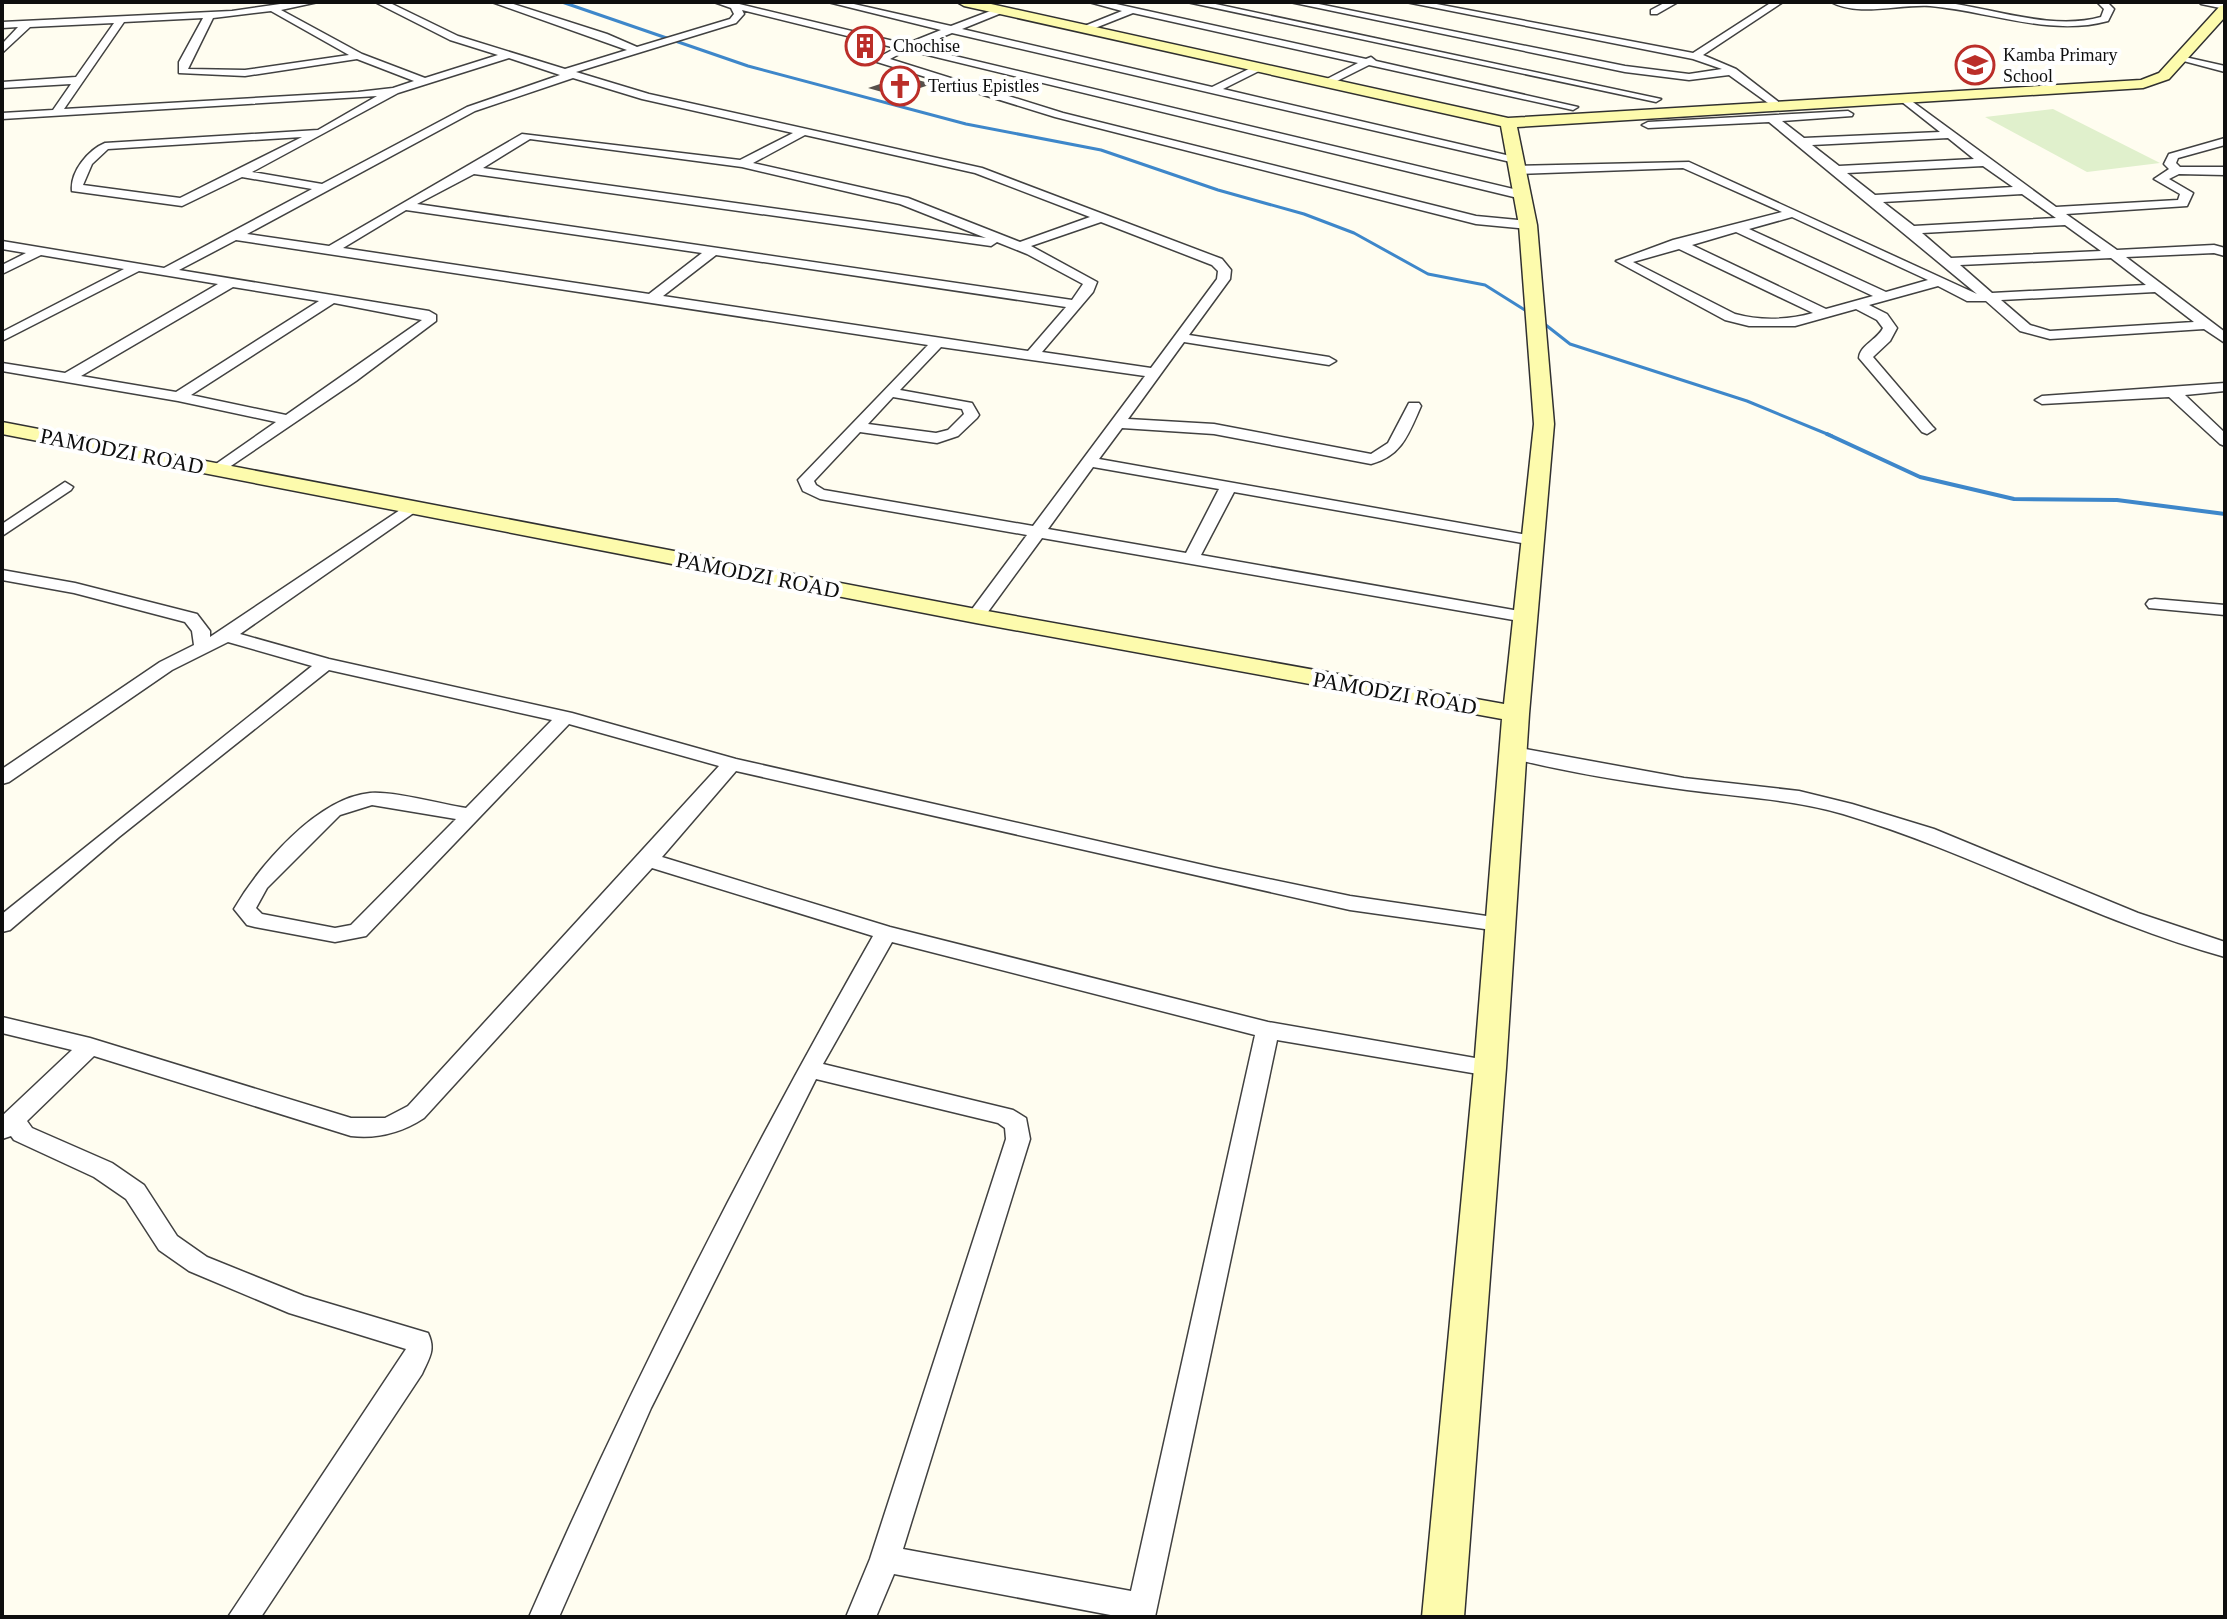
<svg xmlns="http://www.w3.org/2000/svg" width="2227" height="1619" font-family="Georgia,serif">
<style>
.pitch{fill:#e0f0cc}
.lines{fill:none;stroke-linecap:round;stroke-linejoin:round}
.stream-far1{stroke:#3e87ca;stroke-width:3}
.stream{stroke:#3e87ca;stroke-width:4}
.building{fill:#57504b}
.street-casing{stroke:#414141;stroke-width:3}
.secondary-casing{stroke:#303030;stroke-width:3}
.street{fill:#fff;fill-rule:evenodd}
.secondary{fill:#fdfbad;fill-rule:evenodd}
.labels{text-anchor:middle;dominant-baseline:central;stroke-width:8;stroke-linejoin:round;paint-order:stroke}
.far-poi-label{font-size:18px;fill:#0e0e0e;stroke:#fff;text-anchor:start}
.street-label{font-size:22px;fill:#0e0e0e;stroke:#fff}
</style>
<rect width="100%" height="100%" fill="#fffdf0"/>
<path class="pitch" d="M2053,109L2160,163L2087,172L1985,117Z"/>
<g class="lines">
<path class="stream-far1" d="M562,2L748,66L966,124L1101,150L1218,190L1304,214L1354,233L1428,274L1485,285L1531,314
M1542,322L1570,344L1747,401L1832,436"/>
<path class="stream" d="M1827,434L1920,477L2014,499L2117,500L2225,514"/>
</g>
<path class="building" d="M904,76L932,84L896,96L868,88Z"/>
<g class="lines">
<g class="street-casing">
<path id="street" d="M294,2H318L281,10L362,54L425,78L498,55L450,40L375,2H388L458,36L565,69L627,50L492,2H507L607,34L637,47L730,19L734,14L731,8L714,2H731L906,44L941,30L828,2H845L951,26L1001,7L1004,12L962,29L1212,87L1257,65L1262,68L1261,70L1223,89L1519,158L1521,160L1515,163L952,33L917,47L1526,192V198L1522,199L907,50L890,59L1063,113L1476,216L1528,221L1534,225L1528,229L1476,224L1055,117L877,62V58L896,48L742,10L744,14L736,23L576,72L649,94L982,168L1222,259L1231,270L1230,279L1189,335L1329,357L1336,361L1329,365L1184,342L1128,419L1214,424L1371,454L1388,443L1409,403H1419L1421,406C1409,433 1402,456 1371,464L1214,434L1122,428L1099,459L1539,537L1541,540L1533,545L1234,492L1201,555L1525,612L1534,617L1525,622L1042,538L982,620H970L967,616L1027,535L820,499L803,491L798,480L928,345L236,240L179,270L429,311L436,315V321L356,381L219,474L213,472V466L276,422L178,401L2,371V363L65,373L218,284L139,271L2,341V332L124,269L41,255L2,274V265L26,253L2,249V241L164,268L312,189L242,177L182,206L72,191C70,172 88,150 105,143L318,130L377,96L2,119V113L53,110L71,84L2,88V82L76,77L114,23L30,27L2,53V44L18,27L2,28V22L232,11ZM271,11L349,55L245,70L188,69L213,18ZM203,18L179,62V73L245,76L357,59L414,81L393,88L358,92L64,109L124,22ZM509,58L560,75L467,107L322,184L252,172L398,93ZM573,78L642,99L793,133L740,160L522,134L329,246L247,234L475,111ZM805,135L975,173L1090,217L1020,242L908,198L753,163ZM302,137L180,198L83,185L92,164L108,149ZM530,139L742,167L900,204L986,238L483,168ZM474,174L991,246L997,242L1027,254L1083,284L1072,300L417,204ZM406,210L702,253L649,294L343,248ZM1101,222L1212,265L1218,271L1217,279L1151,368L1042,352L1093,292L1097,282L1031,246ZM716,255L1066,307L1028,351L663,296ZM233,287L319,301L176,392L81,376ZM334,303L422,320L286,415L191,395ZM941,347L1145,376L1033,526L824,490L816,485L814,481L860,432L937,443L958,436L977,418L979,415L972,403L900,390ZM893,397L962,409L964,414L948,430L936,433L868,424ZM1093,467L1219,489L1186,553L1048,529Z
M1089,2H1107L1366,59L1371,57L1376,61L1578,107L1573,110L1369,65L1327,86L1323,85V81L1358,63L1133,13L1085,32L1082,27L1122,11Z
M1187,2H1206L1661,99L1656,102Z
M1290,2H1309L1625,66L1689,74L1722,69L1693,59L1406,2H1426L1693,53L1772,2H1783L1703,55L1736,69L1784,106L1775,108L1729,75L1689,80L1625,72Z
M1666,2H1678L1657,14H1651V10Z
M1831,2C1867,2 1907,0 1942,2C1992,8 2052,31 2101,17L2104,9L2097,2H2107L2114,9L2108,21C2050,37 1989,11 1930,6C1900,4 1858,17 1831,2Z
M2199,2L2225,3V9L2201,4Z
M2176,55L2225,66V72L2176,59Z
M1906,97L2056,207L2178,200L2180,194L2154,179L2169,169L2164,164L2169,154L2225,138V145L2178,158L2176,163L2180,167H2225V175L2179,174L2169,179L2193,193L2187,206L2066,214L2117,250L2214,245L2225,248V256L2214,253L2126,257L2225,332V343L2204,329L2050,339L2020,331L1986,301H1967L1938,286L1869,305L1887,314L1897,328L1890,341L1873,357L1932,426L1935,429L1927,434L1922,432L1859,358C1860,345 1877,340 1883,328L1877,320L1856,309L1795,326H1749L1725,320L1616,261L1673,240L1782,212L1683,168L1517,174L1511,170L1517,166L1689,162L1977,294L1769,122L1648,128L1642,125L1648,122L1848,111L1853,114L1852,116L1782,121L1804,138L1940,132L1902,102V98ZM1948,138L1974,159L1839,166L1812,145ZM1983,166L2013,187L1875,195L1847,173ZM2022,194L2056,218L1914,226L1883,202ZM1792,217L1928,280L1886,292L1749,229ZM2065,225L2101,251L1951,258L1922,233ZM1736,232L1873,296L1826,309L1692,245ZM1679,249L1813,313C1788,320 1760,321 1735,314L1633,262ZM2111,258L2146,285L1992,293L1960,265ZM2155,292L2194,322L2050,331L2030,325L2001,300Z
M2225,383V391L2185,395L2225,433V446L2220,444L2169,397L2042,404L2035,400L2042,396Z
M65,482L73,487L71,490L2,536V524Z
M409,504L417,509L415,512L240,634L329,659L572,713L736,759L1216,868L1350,896L1507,919L1510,924L1507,929L1499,931L1350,910L736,771L662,857L890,927L1268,1022L1498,1062L1502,1068L1498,1074L1490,1076L1277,1040L1155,1617H1121L894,1574L876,1617H846L870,1559L1006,1139L1005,1128L998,1123L816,1079L651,1408L559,1617H529C631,1384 747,1157 873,936L652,868L424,1118C401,1133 378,1139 351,1136L94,1056L27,1121L32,1128L112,1163L144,1185L177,1236L207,1257L304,1296L428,1333C436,1350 429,1358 422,1374L261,1617H228L406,1349L289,1313L189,1271L159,1250L126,1199L94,1177L14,1140L11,1136L2,1139V1116L72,1050L2,1033V1017L90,1038L351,1118H385L408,1106L719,766L569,724L366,936L335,942L255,927L247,925L234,909C259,866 317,798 370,793C393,791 441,804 466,808L552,720L329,670L119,837L10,930L2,932V914L312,666L228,642L172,670L9,782L2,784V769L160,662L194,645L192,631L185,622L74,593L2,580V570L75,583L197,614L210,631V637ZM372,805L456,819L351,925L335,928L262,914L256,908L267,888L340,815ZM892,942L1255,1035L1131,1591L903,1549L1030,1139L1026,1118L1013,1110L823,1064Z
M2155,599L2225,605V615L2149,608L2146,604L2149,600Z
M1514,747L1684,778L1799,791L1852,804L1934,829L2138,913L2225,942V957C2094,921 1974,853 1843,814C1792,799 1739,797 1687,790C1628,782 1565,772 1507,757L1504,753Z"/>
</g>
<g class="secondary-casing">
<path id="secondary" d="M957,2H982L1508,118L2141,80L2159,73L2220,6L2225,5V17L2169,79L2143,88L1517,127L1537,225L1554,424L1529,714L1506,1068L1464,1617H1422L1474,1068L1502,719L976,623L2,434V422L976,609L1504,704L1534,424L1519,225L1501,126L964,6Z"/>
</g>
<use href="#street" class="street"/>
<use href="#secondary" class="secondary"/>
</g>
<defs>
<g id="building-ring" transform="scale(2)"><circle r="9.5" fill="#fff" stroke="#bb2e29" stroke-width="1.5"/><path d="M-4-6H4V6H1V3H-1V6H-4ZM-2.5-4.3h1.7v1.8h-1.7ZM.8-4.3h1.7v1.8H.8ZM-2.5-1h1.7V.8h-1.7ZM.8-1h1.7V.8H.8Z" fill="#bb2e29"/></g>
<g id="school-ring" transform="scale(2)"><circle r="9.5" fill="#fff" stroke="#bb2e29" stroke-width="1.5"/><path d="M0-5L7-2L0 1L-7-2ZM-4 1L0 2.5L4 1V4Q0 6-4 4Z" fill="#bb2e29"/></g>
<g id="church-ring" transform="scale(2)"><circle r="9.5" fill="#fff" stroke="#bb2e29" stroke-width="1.5"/><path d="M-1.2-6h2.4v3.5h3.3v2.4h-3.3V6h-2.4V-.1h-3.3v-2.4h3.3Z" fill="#bb2e29"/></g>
</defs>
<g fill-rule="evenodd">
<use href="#building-ring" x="865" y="46"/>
<use href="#school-ring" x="1975" y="65"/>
<use href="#church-ring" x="900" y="86"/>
</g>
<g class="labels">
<g class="far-poi-label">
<text x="893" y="46">Chochise</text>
<text x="2003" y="55">Kamba Primary<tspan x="2003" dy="21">School</tspan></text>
<text x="928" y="86">Tertius Epistles</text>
</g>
<g class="street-label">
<text transform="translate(122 451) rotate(11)">PAMODZI ROAD</text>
<text transform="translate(758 575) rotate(11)">PAMODZI ROAD</text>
<text transform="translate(1395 693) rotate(10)">PAMODZI ROAD</text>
</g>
</g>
<rect width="2227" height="1619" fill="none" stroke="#0e0e0e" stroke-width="8"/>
</svg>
